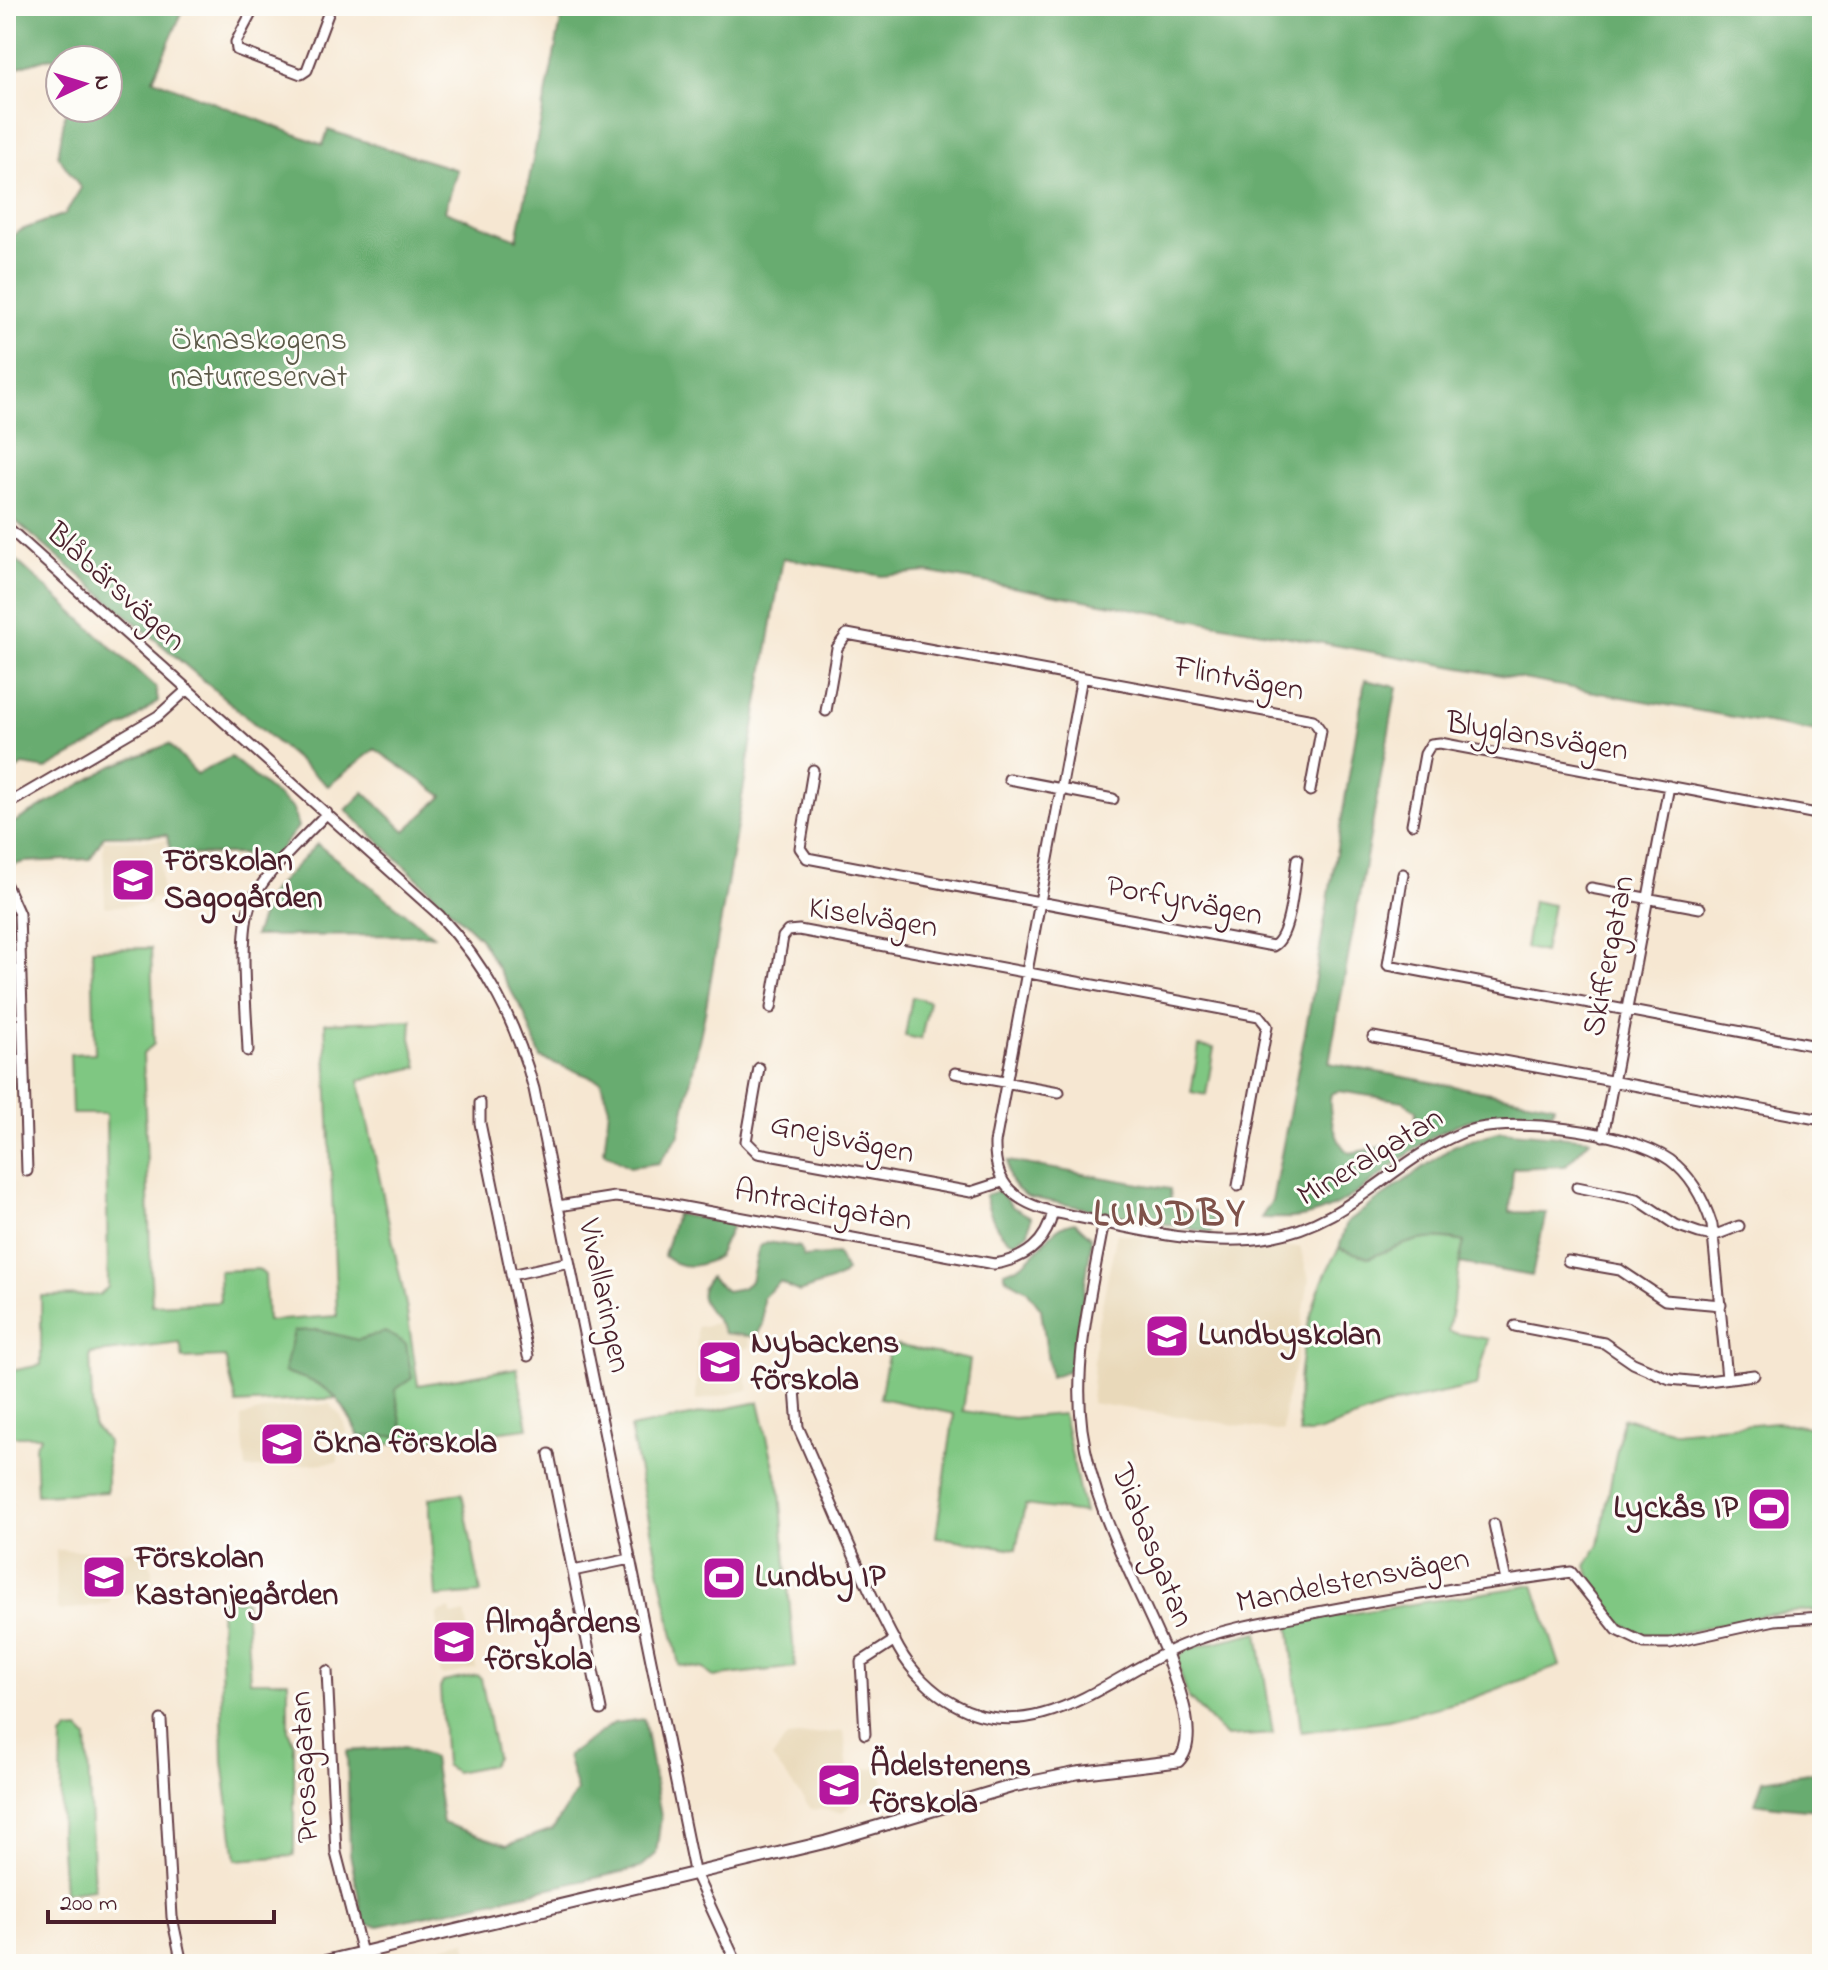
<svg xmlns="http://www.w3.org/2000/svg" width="1828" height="1970" font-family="'Indie Flower',sans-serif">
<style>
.built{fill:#e9d9ba}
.green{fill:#7fc782;stroke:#647356;stroke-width:2}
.forest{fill:#67ac70;stroke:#58664e;stroke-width:2;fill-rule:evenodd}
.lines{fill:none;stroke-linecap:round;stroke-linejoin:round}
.minor-casing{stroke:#643d44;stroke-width:13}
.major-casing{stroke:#643d44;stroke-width:15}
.minor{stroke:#fff;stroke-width:9}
.major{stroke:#fff;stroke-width:11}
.labels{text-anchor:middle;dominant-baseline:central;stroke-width:6;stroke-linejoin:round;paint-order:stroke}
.park-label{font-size:32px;fill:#5d5a49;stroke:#fdfcf7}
.street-label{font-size:32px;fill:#4a1f2b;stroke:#fdfcf7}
.poi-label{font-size:32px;font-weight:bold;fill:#4a1f2b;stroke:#fdfcf7;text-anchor:start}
.district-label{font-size:40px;font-weight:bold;letter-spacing:2px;fill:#7f524a;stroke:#fdfcf7}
</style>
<rect width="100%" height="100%" fill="#fdfcf7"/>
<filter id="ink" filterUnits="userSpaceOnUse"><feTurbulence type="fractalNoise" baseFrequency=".0125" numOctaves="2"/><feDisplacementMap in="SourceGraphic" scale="16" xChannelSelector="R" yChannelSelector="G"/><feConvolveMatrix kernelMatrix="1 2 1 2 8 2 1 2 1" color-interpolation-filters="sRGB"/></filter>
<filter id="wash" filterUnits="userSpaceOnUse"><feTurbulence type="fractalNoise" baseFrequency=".006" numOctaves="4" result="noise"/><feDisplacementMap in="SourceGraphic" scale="32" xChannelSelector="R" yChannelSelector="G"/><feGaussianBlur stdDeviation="1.8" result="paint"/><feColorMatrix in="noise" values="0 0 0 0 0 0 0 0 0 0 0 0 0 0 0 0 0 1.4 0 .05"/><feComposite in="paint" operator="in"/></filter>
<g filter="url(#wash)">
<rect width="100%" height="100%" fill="#f6e7d2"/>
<path class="built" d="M103,840H167L161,862L162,898L150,899V905L105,907Z
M1117,1233L1216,1249L1300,1247L1309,1279L1295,1366L1285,1403L1283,1432L1091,1403L1096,1332Z
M746,1317L750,1347L740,1350L749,1390L696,1401L697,1327Z
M329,1404L341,1416L347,1434L321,1436L322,1452H338V1462L246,1469L241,1417L270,1409Z
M56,1550L142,1551L152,1568V1587L138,1588V1593L110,1595V1603L60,1611L57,1608Z
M450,1609L452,1616L465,1613L476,1668L443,1676L440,1673L437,1613Z
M844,1731L848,1770L881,1768L888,1799L855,1802L842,1812L811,1809L772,1758L787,1737Z
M466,1941L470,1964H390L392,1959Z"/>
<path class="green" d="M1533,901L1553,905L1544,952L1525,948Z
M151,948L154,1044L143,1054L152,1305L220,1302L219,1271L258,1269L265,1275L267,1321L337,1316L325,1023L412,1020L411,1038L418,1067L359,1080L406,1305L418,1385L517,1368L528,1428L364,1447L340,1398L237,1404L225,1357L183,1359L180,1343L90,1354L93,1425L107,1441V1492L37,1495L35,1446L41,1436H6V1372L41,1365V1296L99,1295L108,1287L106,1114H72L70,1054L95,1053L92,949Z
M912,997L929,1001L921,1039L905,1036Z
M1199,1046L1214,1048L1206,1095L1191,1092Z
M1424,1237L1464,1241L1448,1332L1489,1339L1476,1386L1396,1403L1318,1432L1300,1434C1293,1372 1308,1301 1339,1248C1371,1262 1392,1243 1424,1237Z
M890,1344L970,1360L963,1411L1013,1418L1063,1414L1084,1513L1025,1505L1016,1549L936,1537L954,1414L880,1398Z
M759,1402L780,1492L795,1667L713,1677L704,1669L679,1665L630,1428Z
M1623,1418L1674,1431L1776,1422L1822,1429V1610C1797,1612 1772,1613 1748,1618C1667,1635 1622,1663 1586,1566L1599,1544Z
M462,1493L481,1593L436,1597L429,1498Z
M1534,1585L1560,1666L1470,1699L1388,1720L1301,1732L1289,1623Z
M220,1600H245L250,1681H288V1730L294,1744V1856L236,1860L223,1762Z
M1258,1632L1273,1734L1226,1737L1188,1697L1176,1660L1187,1649Z
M477,1675L481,1678L496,1757L491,1765L455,1772L445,1765L440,1688L443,1682Z
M79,1730L87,1738L94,1889L64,1893L60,1833L62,1737L68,1731Z"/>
<path class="forest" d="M6,6H185L153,79L323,145L328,130L457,170L445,211L517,239L564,6H1822V733L1012,587L926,572L882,576L783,558L705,1013L679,1135L659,1163L630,1167L604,1152L609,1108L601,1081L541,1058L524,1013L480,938L346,810L364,792L405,831L443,796L375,749L328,786L6,513V241L19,231L65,214L81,188L58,156L66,108H108V60L60,61L51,57L6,71Z
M6,551L156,688L158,701L128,724L46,769L23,765L11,773L6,784Z
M1365,680L1397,687L1329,1063L1554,1105L1553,1111C1520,1116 1487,1112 1456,1125C1404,1147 1365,1201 1310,1215C1294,1220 1277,1218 1261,1218L1272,1201L1311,1002ZM1338,1091L1403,1101L1416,1111C1416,1145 1375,1148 1350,1153C1336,1146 1327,1109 1331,1094Z
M169,744L197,774L231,757L293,809L298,827L266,867L241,854L171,855L167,835L104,836L90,859L24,862L8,867L6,827L113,766Z
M317,844L433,935L254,936L270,893Z
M1501,1131L1591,1139L1565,1166L1513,1168L1510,1212L1546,1213L1532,1276L1459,1263L1464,1242C1426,1232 1403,1244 1369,1258L1339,1248L1347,1222L1455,1145Z
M1008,1161L1170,1189L1171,1204L1176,1208L1213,1213L1212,1233L1028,1197C1012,1187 1007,1180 1008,1161Z
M998,1191L1013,1207L1031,1217L1028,1233L1015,1242C998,1238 989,1212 985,1196Z
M676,1214L733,1224L718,1256C700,1268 680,1270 664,1256Z
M1075,1222L1091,1237V1245L1073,1362L1068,1371L1050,1377L1041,1309L1027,1290L1006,1278L1004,1272C1039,1264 1044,1226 1075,1222Z
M767,1242L800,1247L804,1257L837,1254L846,1271L840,1278L799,1292L780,1282L763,1297V1324L756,1337L724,1333C717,1311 687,1302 710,1277L726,1291L742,1288L751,1281L759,1247Z
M318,1330L358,1340L385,1332L406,1344L412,1378L395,1390L404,1436H359C337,1392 331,1386 284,1372L294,1331Z
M644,1719L661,1817L656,1854L640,1868L379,1926L364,1924L350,1854L347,1751L405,1747L433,1758L443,1823L507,1845L553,1829L577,1791L567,1756L614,1723Z
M1822,1771V1809C1816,1811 1764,1805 1755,1803L1763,1780Z"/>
</g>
<g filter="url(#ink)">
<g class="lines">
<g class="minor-casing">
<path id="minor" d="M255,6L236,42L237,50L301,74L307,70L331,6
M6,526L439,915C487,966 516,1022 534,1089L694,1871L737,1964
M1082,677L995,1143C994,1185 1015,1202 1053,1212C1122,1225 1199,1249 1269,1237C1348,1224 1390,1163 1459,1134C1505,1114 1629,1131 1670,1160C1692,1176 1704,1200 1712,1225L1727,1378
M826,711L837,648L847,634L1313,720L1321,731L1310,791
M813,770L800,848L807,858L1273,946C1291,938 1294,879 1297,859
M1009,779L1113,799
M6,805L158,716L188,689
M1412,824L1425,754L1431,744L1440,743L1822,815
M1403,874L1388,965L1822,1047
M6,885L19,914L27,1171
M1591,888L1700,908
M771,1008L783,937L788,931L799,930L1259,1016L1267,1026L1238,1186
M1373,1037L1822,1120
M248,1051C247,1015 238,933 251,903C264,873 304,838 327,813
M759,1068L746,1141L758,1153L971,1192L1002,1182
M955,1073L1059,1092
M480,1103V1123L528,1356
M1603,1136L1669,786
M1577,1187L1637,1199L1676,1225L1699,1233L1713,1236L1739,1226
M558,1206L615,1197L657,1202L994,1264C1026,1259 1046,1243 1053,1212
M1104,1221C1092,1289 1073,1359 1082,1429C1093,1509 1135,1580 1166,1653
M1568,1261L1620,1270L1665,1300L1721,1305
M511,1275L569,1262
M1515,1326L1604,1343L1633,1363L1670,1379L1700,1382L1754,1375
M795,1389L798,1427C832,1501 860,1578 899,1649C911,1671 932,1692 954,1704C1036,1751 1112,1674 1183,1645C1224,1628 1270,1621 1313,1613C1399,1596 1485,1584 1571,1572L1617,1630L1644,1643H1670L1775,1620L1822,1617
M549,1454L601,1710
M1494,1524L1506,1581
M573,1571L630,1559
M327,1671L336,1853L362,1953
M161,1720L172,1917L182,1964
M865,1734L861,1662L895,1640"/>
</g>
<g class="major-casing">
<path id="major" d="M315,1964L826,1842L1013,1786L1077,1773L1178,1761C1201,1739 1175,1680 1166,1653"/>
</g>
<use href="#minor" class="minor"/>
<use href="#major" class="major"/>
</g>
</g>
<defs>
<g id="school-square" transform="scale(2.3)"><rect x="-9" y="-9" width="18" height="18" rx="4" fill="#b5179e" stroke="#fdfcf7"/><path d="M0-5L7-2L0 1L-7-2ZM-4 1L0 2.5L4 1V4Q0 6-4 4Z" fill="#fff"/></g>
<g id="stadium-square" transform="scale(2.3)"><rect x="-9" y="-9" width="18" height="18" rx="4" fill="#b5179e" stroke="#fdfcf7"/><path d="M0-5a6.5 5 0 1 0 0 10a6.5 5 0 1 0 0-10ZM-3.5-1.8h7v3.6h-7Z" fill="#fff"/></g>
</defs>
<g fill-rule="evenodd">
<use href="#school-square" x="133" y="880"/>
<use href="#school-square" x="1167" y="1336"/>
<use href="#school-square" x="720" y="1362"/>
<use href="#school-square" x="282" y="1444"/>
<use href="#stadium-square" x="1769" y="1509"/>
<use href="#school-square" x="104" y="1577"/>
<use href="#stadium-square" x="724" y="1578"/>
<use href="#school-square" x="454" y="1642"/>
<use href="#school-square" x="839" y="1785"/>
</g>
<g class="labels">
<g class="park-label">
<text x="259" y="341">Öknaskogens<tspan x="259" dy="37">naturreservat</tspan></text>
</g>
<g class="street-label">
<text transform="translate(115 588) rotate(42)">Blåbärsvägen</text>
<text transform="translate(1239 680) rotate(11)">Flintvägen</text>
<text transform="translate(1537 738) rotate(9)">Blyglansvägen</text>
<text transform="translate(1184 902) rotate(11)">Porfyrvägen</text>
<text transform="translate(873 919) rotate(9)">Kiselvägen</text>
<text transform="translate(1610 956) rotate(-79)">Skiffergatan</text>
<text transform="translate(842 1140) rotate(12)">Gnejsvägen</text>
<text transform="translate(1371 1158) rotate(-31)">Mineralgatan</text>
<text transform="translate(823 1207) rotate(10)">Antracitgatan</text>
<text transform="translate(603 1296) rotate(78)">Vivallaringen</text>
<text transform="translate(1151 1546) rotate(68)">Diabasgatan</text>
<text transform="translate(1353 1582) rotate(-11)">Mandelstensvägen</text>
<text transform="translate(306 1767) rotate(-93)">Prosagatan</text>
</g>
<g class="poi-label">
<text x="164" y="862">Förskolan<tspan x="164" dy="37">Sagogården</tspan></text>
<text x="1198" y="1336">Lundbyskolan</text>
<text x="751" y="1344">Nybackens<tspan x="751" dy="37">förskola</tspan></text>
<text x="313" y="1444">Ökna förskola</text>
<text x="1738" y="1509" text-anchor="end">Lyckås IP</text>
<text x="135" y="1559">Förskolan<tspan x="135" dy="37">Kastanjegården</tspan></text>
<text x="755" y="1578">Lundby IP</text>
<text x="485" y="1624">Almgårdens<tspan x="485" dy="37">förskola</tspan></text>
<text x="870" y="1767">Ädelstenens<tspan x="870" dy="37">förskola</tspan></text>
</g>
<g class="district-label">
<text x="1170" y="1215">LUNDBY</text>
</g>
</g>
<rect width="1828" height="1970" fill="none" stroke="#fdfcf7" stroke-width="32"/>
<g transform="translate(84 84) rotate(86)"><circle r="38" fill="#fdfcf7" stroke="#b5a4a5" stroke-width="2"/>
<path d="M0-6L14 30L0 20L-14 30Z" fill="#b5179e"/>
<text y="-12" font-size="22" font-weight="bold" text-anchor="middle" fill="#4a1f2b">N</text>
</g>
<path d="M48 1910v12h226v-12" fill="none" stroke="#4a1f2b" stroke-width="4"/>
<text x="60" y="1910" font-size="24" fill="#4a1f2b" stroke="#fdfcf7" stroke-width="6" paint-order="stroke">200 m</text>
</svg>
